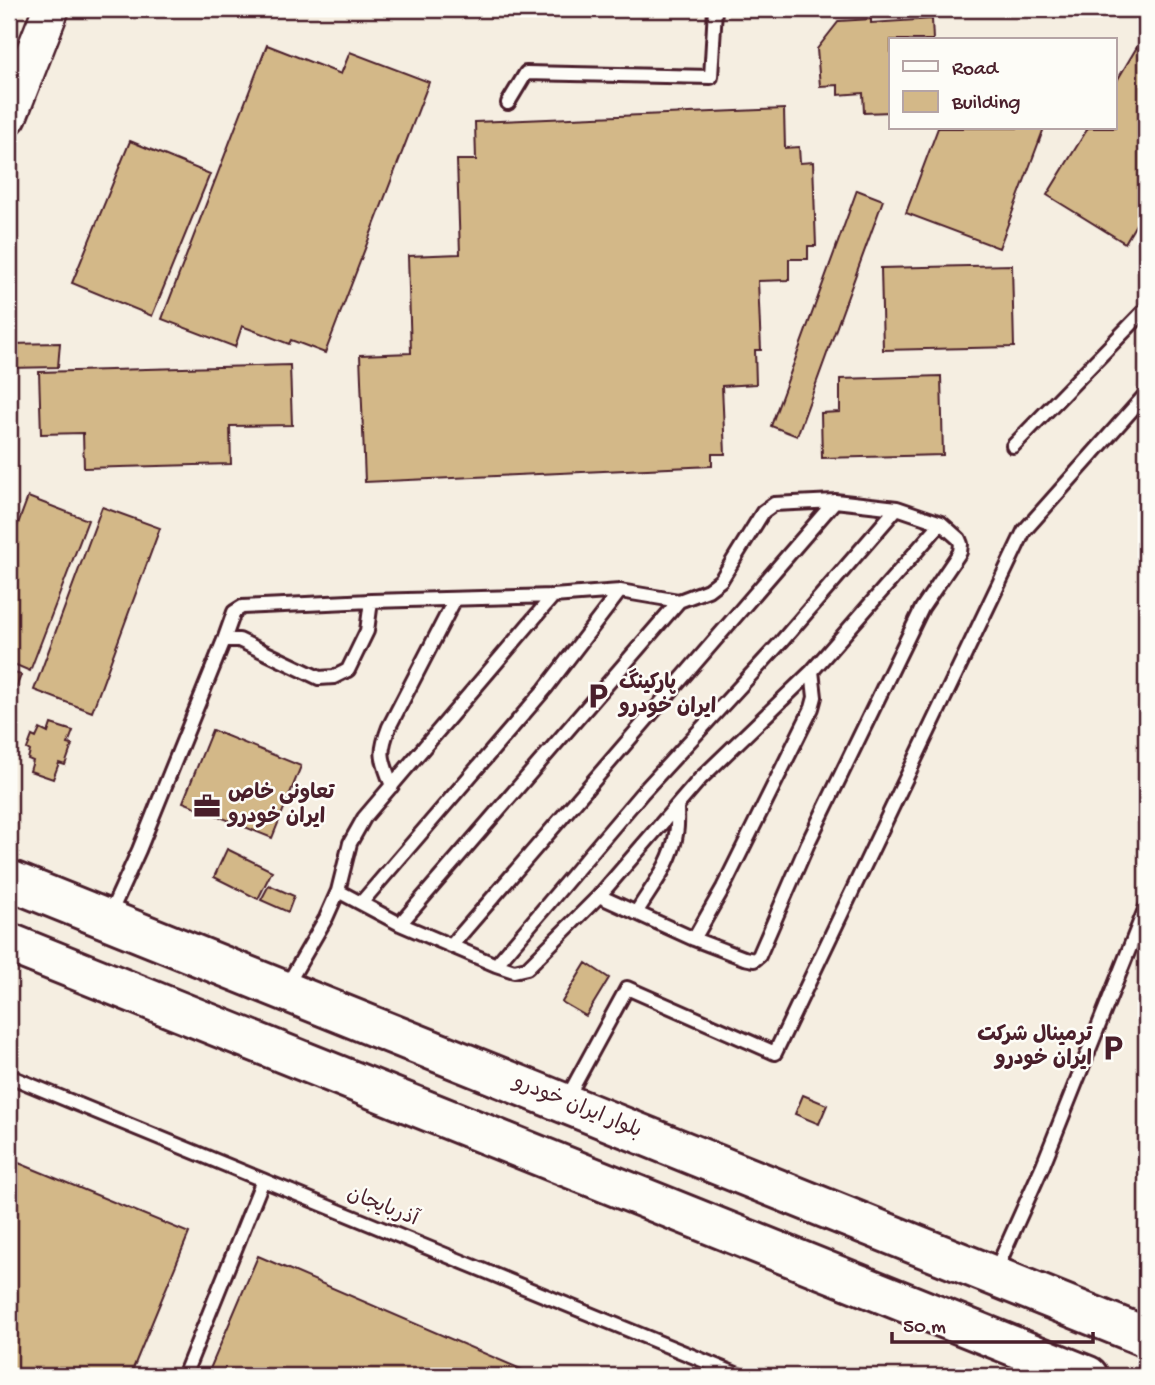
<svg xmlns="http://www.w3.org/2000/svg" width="1155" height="1385" font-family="'Gochi Hand','Playpen Sans Arabic',sans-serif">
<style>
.building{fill:#d3b888;stroke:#4a1f2b;stroke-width:2}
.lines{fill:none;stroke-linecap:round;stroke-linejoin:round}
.lane-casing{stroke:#4a1f2b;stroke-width:18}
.secondary-casing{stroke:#4a1f2b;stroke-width:40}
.primary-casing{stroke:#4a1f2b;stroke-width:44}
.lane{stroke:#fdfcf7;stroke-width:12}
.secondary{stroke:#fdfcf7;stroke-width:35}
.primary{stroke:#fdfcf7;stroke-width:38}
.labels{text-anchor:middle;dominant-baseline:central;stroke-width:5;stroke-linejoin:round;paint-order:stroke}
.poi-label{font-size:21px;font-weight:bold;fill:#4a1f2b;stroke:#fdfcf7;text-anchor:start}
.street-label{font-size:21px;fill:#4a1f2b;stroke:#fdfcf7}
</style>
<rect width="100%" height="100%" fill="#f5eee1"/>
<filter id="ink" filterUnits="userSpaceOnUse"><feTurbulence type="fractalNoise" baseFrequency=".0143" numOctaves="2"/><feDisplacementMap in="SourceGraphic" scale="14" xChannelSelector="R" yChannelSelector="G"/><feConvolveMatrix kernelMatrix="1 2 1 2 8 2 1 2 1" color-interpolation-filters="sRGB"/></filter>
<g filter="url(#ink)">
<path class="building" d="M871,19V23L932,19L933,40H891V112L864,113L863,93L838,95V85L820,86L817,49L839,21Z
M267,45L341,74L350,52L429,82L325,353L291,340L289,344L242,326L235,347L162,319Z
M1137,47L1146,53V207L1125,243L1047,195L1088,128H1115V84Z
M784,109L785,148L799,147L800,163L813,162L816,246H808V259H789V280L758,281L761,350H755L756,384L722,386L725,454H712V466L365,482L360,355L411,353L408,256L460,254L457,160H476L475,122Z
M938,128H1044L999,248L906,213Z
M130,141L210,174L152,316L72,283Z
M857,190L883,200L797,436L771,426Z
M1012,265L1014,347L883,350L881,268Z
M60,343L58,367L9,368V344Z
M290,365L292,425L230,426L231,464L84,468L83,433L41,434L39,372Z
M941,376L943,455L822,458L821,413L840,412V379Z
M28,497L88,520L30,671L9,662V548Z
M102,507L160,528L92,712L34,690Z
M9,671L21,675L9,706Z
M51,724L73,731L68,744L72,745L65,765L59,763L53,779L30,771L33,761L28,759L30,751L27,749L32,736L36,738L40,729L48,733Z
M212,730L301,766L272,838L183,802Z
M227,849L272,871L258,899L214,877Z
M269,885L294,896L288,912L261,900Z
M586,963L609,978L586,1016L562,1002Z
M803,1095L827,1105L819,1124L795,1114Z
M9,1159L189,1233L130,1376H9Z
M258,1256L537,1376H207Z"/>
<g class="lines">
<g class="lane-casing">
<path id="lane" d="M508,103L526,73L711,77L715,9
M1013,446L1146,309
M224,640L234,612L242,607L371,601L553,596L620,591L679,601L708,590L721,580L763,512L774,504L835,501L897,508L941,523L959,539L961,544L960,552L922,608L808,843L759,956L754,960L744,958L694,939L599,896
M392,786C382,759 378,755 389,727L455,599
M338,891L400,924L496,965L514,971L527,968L599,896L700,779L812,671L941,523
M361,903L545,689L620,591
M636,913C651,888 672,863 676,834C678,825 677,815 677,806
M109,916L139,850L224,640H239L319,678L334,677L348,670L367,631L371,601
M400,924L679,601
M694,939L723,888L812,708L815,697L812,671
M451,946L835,501
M496,965L642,793L781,642L897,508
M286,987L326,918L338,891L350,843L364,818L553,596
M9,1076L741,1376
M566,1100L627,988L775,1053L1024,531L1146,394
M995,1272L1043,1165L1146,907
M184,1376L263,1180"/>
</g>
<g class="secondary-casing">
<path id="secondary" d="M9,116L51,9"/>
</g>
<g class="primary-casing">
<path id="primary" d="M9,880L1146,1337
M9,943L1088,1376"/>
</g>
<use href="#lane" class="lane"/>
<use href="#secondary" class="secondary"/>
<use href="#primary" class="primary"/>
</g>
</g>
<defs>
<g id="parking-bare" transform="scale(2.1)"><path d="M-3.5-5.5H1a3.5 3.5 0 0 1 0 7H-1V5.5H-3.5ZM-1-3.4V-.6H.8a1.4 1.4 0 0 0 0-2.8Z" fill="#4a1f2b" stroke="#fdfcf7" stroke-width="2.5" paint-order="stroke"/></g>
<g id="office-bare" transform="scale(2.1)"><path d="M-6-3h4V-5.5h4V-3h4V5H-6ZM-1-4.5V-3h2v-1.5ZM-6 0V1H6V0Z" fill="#4a1f2b" stroke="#fdfcf7" stroke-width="2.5" paint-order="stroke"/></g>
</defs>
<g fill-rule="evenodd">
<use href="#parking-bare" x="598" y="696"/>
<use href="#office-bare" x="207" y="806"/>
<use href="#parking-bare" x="1113" y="1048"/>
</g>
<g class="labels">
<g class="poi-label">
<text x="619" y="684">پارکینگ<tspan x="619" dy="24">ایران خودرو</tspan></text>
<text x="228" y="794">تعاونی خاص<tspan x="228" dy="24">ایران خودرو</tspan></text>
<text x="1092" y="1036" text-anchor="end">ترمینال شرکت<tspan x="1092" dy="24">ایران خودرو</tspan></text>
</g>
<g class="street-label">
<text transform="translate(577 1108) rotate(22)">بلوار ایران خودرو</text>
<text transform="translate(382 1208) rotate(22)">آذربایجان</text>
</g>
</g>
<rect width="1155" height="1385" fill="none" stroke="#fdfcf7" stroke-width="35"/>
<rect x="18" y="18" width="1120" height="1350" fill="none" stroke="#4a1f2b" stroke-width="2.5" filter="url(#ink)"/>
<rect x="889" y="38" width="228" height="91" fill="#fdfcf7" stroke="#b5a4a5" stroke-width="2"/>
<rect x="903" y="61" width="35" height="10" fill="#fdfcf7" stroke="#b5a4a5" stroke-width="2"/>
<text x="952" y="74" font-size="21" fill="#4a1f2b">Road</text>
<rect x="903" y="91" width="35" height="21" fill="#d3b888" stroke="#b5a4a5" stroke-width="2"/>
<text x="952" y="108" font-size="21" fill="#4a1f2b">Building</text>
<path d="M892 1332v10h201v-10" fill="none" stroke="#4a1f2b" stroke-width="3.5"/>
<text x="903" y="1332" font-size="21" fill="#4a1f2b" stroke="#fdfcf7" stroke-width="5" paint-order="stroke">50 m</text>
</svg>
